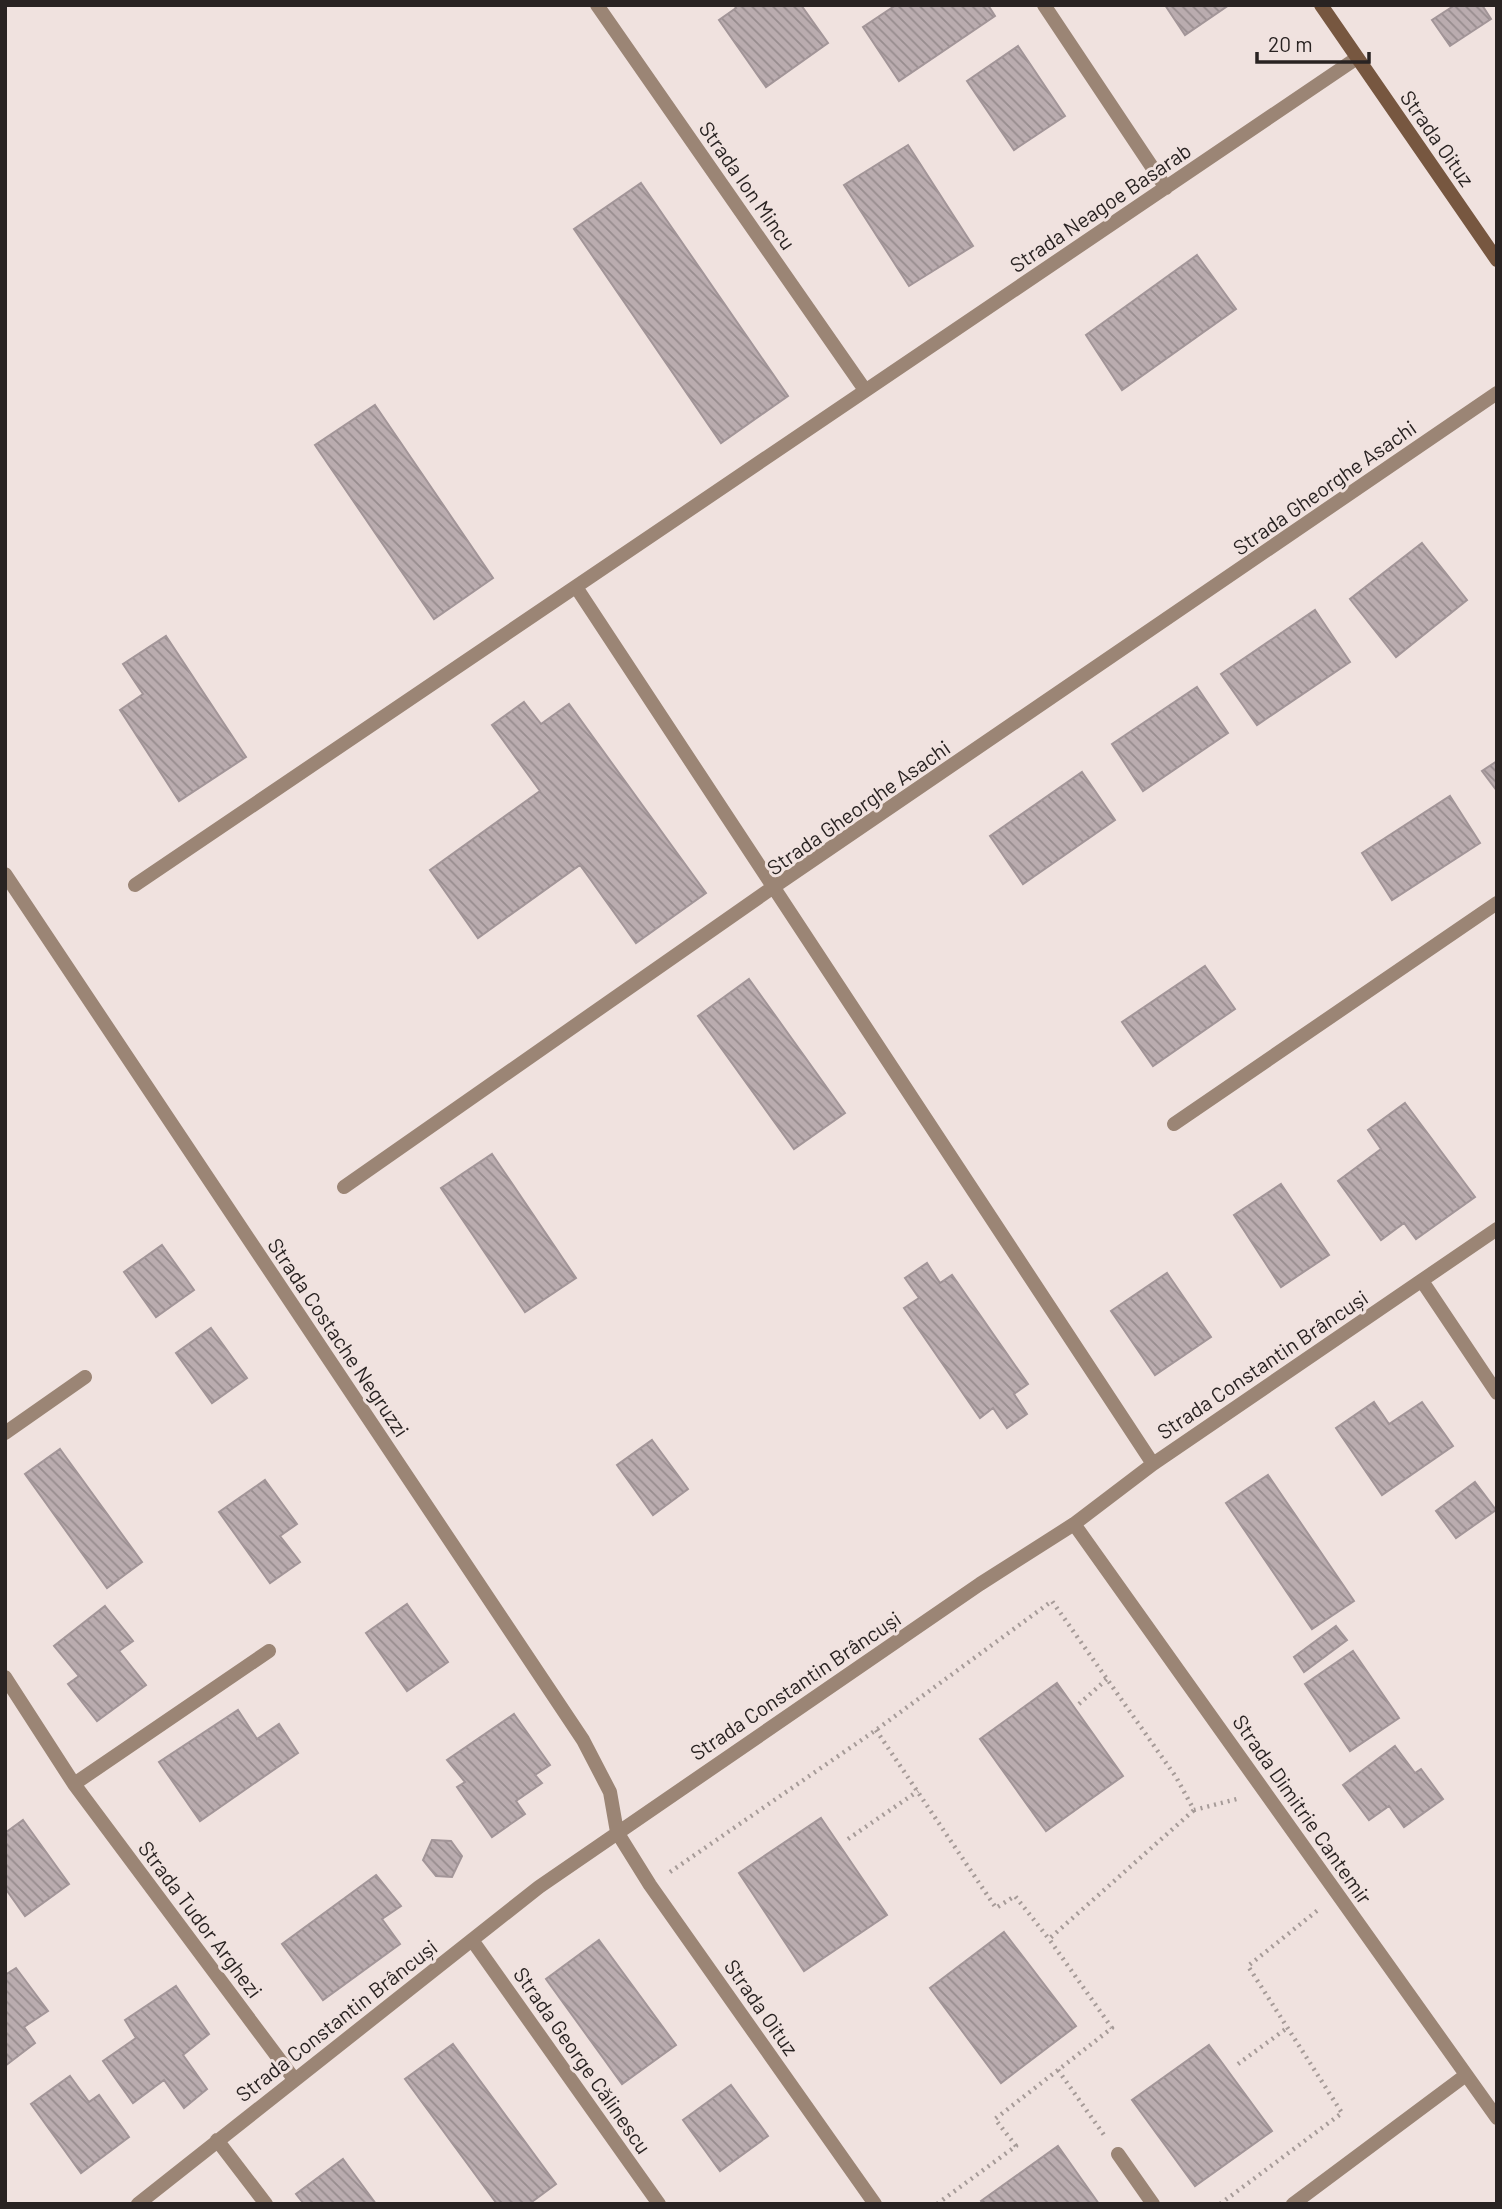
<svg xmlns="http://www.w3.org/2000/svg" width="1502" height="2209" font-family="Barlow,sans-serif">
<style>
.building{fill:url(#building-back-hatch);stroke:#a29598;stroke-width:2}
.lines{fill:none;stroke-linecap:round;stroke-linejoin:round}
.path{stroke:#a69b98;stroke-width:4.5;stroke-dasharray:2 5;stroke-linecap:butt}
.minor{stroke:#9b8575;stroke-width:14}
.secondary{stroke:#775740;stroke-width:14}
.labels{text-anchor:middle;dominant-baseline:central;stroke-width:6;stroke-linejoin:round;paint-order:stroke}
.street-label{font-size:21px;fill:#292322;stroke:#f0e2df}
</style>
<defs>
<pattern id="building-back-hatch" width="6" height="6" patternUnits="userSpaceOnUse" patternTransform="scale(1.75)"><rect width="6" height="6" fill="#baacaf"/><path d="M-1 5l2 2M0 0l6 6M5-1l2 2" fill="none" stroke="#978c8e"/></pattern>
</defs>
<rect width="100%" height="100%" fill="#f0e2df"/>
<path class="building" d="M734,5H801L828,43L766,87L719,20L736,8Z
M896,5H988L995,16L899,81L863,27Z
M1165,5H1229L1185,35Z
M1455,5H1482L1491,19L1450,46L1432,20Z
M1018,46L1065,116L1014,150L967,81Z
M908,145L973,246L909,286L844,185Z
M641,183L788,396L721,443L574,229Z
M1197,255L1236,309L1122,390L1086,335Z
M375,405L493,578L434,619L315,445Z
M1422,543L1467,600L1396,657L1350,599Z
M1315,610L1350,662L1257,725L1221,674Z
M166,636L246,757L179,801L120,710L143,694L123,664Z
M1197,687L1228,733L1143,791L1112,744Z
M524,702L541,724L569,704L706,893L636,943L580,865L478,938L430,870L540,791L492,725Z
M1497,761V791L1482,771Z
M1082,772L1115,820L1023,884L990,836Z
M1450,796L1480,843L1392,900L1362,853Z
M1205,966L1235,1009L1153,1066L1122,1022Z
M749,979L845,1113L794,1149L698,1016Z
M1405,1103L1475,1197L1416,1239L1404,1223L1381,1240L1338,1181L1381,1149L1368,1130Z
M492,1154L576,1278L525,1312L441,1188Z
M1281,1184L1329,1255L1281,1287L1234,1215Z
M162,1245L194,1290L156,1317L124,1272Z
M927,1263L940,1283L952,1275L1028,1384L1014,1394L1027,1414L1007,1428L993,1408L980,1418L904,1308L919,1298L905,1278Z
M1167,1273L1211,1337L1155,1375L1111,1311Z
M211,1328L247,1378L212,1403L176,1353Z
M1374,1402L1389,1424L1422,1402L1453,1446L1382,1495L1336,1428Z
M652,1440L688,1489L653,1515L617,1465Z
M60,1449L142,1562L107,1588L25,1474Z
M1268,1475L1354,1601L1312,1629L1226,1503Z
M265,1480L297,1524L280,1536L300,1562L270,1583L219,1512Z
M1475,1482L1496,1510L1456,1538L1436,1511Z
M407,1604L448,1662L407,1691L366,1633Z
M105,1606L133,1641L119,1651L146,1685L97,1721L68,1684L79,1676L54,1646Z
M1336,1626L1347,1640L1304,1672L1294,1657Z
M1353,1651L1399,1718L1350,1751L1305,1684Z
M1057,1683L1123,1776L1046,1831L980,1739Z
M238,1710L257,1739L279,1724L298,1753L200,1821L159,1762Z
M514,1714L550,1765L535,1775L542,1783L516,1801L525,1814L492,1837L457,1787L465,1782L447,1760Z
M1395,1746L1415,1773L1421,1769L1443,1799L1404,1827L1389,1806L1369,1820L1343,1785Z
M821,1818L887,1915L804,1971L739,1873Z
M23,1820L69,1884L25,1916L5,1888V1833Z
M432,1840L451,1841L462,1856L452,1877L436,1876L423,1860Z
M376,1875L401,1906L382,1919L400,1944L323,2000L282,1944Z
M1004,1932L1076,2026L1001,2083L930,1988Z
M599,1940L676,2045L622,2084L546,1979Z
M16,1968L48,2011L24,2027L35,2043L5,2066V1975Z
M176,1986L209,2034L183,2055L207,2089L184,2108L164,2080L133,2103L103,2061L136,2038L125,2020Z
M453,2044L556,2184L529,2204H497L405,2079Z
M1209,2045L1272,2131L1195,2186L1132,2100Z
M70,2076L89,2102L99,2095L129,2137L81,2173L31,2104Z
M731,2085L768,2136L720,2171L683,2120Z
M1058,2146L1099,2204H983L981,2201Z
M343,2159L376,2204H304L296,2194Z"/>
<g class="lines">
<path class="path" d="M1079,1704L1107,1679
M876,1730L996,1908L1015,1896L1049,1939
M848,1839L918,1791
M670,1872L876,1730L1052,1601L1176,1777L1194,1810L1237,1799
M1238,2064L1287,2028
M1058,2070L1104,2135
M937,2204L1016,2146L995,2119L1112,2028L1049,1939L1194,1810
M1220,2204L1342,2113L1248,1966L1318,1910"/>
<path class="minor" d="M597,5L865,390
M1044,5L1166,188
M576,587L1153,1464
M5,874L583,1740L610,1792L617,1832L650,1885L875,2204
M135,885L1357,58
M1174,1124L1497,903
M344,1187L772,888L1497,393
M1422,1281L1497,1393
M5,1433L85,1377
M1074,1524L1497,2118
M5,1677L74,1784L294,2079
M74,1784L269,1651
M472,1940L659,2204
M217,2140L266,2204
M1118,2154L1153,2204
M138,2204L539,1887L980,1584L1074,1524L1153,1464L1497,1229
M1293,2204L1466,2075"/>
<path class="secondary" d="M1321,5L1497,260"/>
</g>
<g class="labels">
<g class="street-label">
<text transform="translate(1438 138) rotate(55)">Strada Oituz</text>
<text transform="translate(748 185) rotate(55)">Strada Ion Mincu</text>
<text transform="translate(1100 207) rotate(-34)">Strada Neagoe Basarab</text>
<text transform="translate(1324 487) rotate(-35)">Strada Gheorghe Asachi</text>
<text transform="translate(858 807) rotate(-35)">Strada Gheorghe Asachi</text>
<text transform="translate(339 1337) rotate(56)">Strada Costache Negruzzi</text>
<text transform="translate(1262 1364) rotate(-34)">Strada Constantin Brâncuși</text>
<text transform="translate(795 1685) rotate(-34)">Strada Constantin Brâncuși</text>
<text transform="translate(1303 1809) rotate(55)">Strada Dimitrie Cantemir</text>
<text transform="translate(201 1919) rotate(53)">Strada Tudor Arghezi</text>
<text transform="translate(762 2007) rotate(55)">Strada Oituz</text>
<text transform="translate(336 2020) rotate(-38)">Strada Constantin Brâncuși</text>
<text transform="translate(583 2060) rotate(55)">Strada George Călinescu</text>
</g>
</g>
<rect width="1502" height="2209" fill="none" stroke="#292322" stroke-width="14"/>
<path d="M1257 52v10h112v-10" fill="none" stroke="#292322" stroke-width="3.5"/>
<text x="1268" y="52" font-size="21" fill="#292322" stroke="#f0e2df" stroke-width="5" paint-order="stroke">20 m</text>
</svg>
